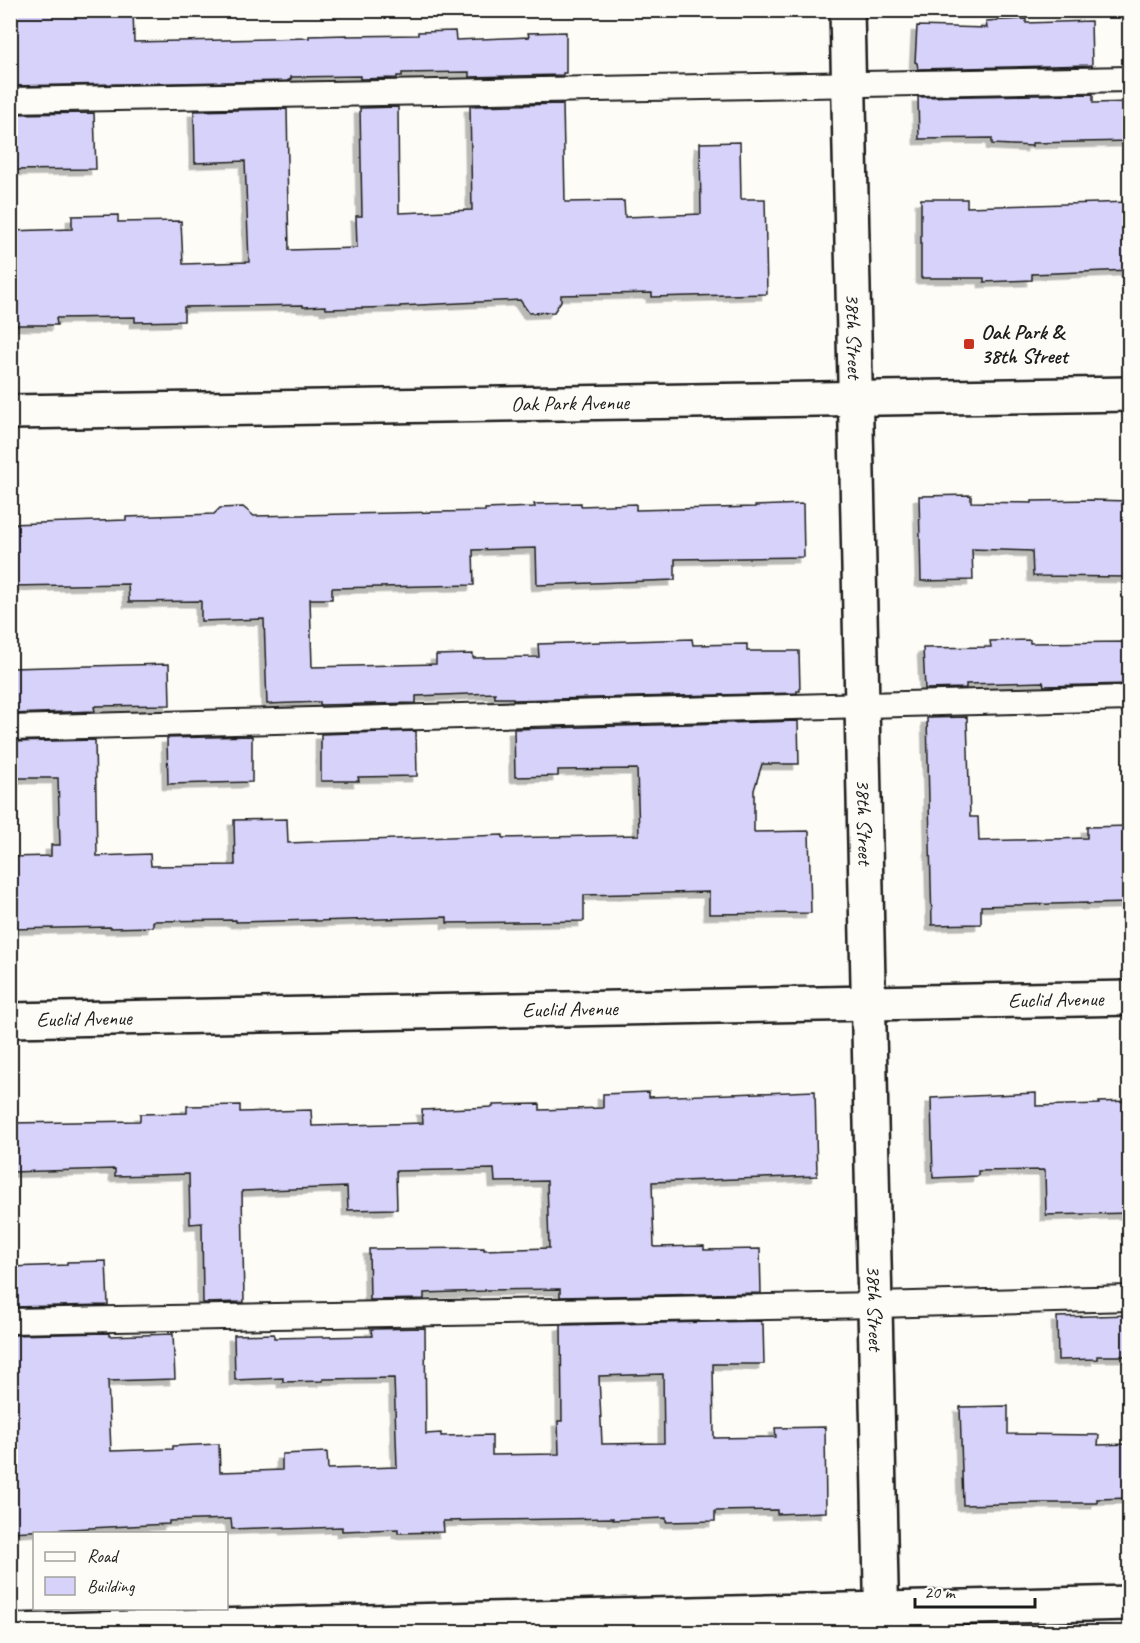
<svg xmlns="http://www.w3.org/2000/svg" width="1140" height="1643" font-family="Caveat,sans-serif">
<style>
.building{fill:#d6d2fa;stroke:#1c1c1c;stroke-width:1.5;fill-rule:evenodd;filter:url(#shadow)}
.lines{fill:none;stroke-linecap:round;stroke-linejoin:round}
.lane-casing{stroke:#1c1c1c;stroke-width:28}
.street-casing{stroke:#1c1c1c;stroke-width:38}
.lane{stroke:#fdfcf7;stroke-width:24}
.street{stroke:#fdfcf7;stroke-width:33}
.poi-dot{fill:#c8321e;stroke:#fdfcf7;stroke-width:2}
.labels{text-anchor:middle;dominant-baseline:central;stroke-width:6;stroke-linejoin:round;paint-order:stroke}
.poi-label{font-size:21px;font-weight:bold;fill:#1c1c1c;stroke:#fdfcf7;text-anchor:start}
.street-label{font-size:21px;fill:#1c1c1c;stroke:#fdfcf7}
</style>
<defs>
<filter id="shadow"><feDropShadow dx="-5.5" dy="5.5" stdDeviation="0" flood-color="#0004"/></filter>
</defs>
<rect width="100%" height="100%" fill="#fdfcf7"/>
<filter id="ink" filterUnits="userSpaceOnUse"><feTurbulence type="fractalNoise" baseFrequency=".0167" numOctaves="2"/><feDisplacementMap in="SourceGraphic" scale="12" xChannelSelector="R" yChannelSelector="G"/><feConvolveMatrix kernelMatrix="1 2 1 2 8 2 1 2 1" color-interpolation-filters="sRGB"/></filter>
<g filter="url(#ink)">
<path class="building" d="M10,10H133L134,42L309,38V36L347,35V36L418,35V32L455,31L456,40L529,37L528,33L566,32V73H563V75L469,77V72L402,73V76H397V78L360,79V76L291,77V79L287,81L10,86Z
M1026,19V23L1091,21L1092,65L918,69L917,63L915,62L917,26L987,28L986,21Z
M1093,94V103L1130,102V141L1032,143V146L992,144V138L919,139L918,97Z
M563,104L565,202L624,201L625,217L701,214L700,143L740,142L741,199H765L767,294L652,297V293L561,295V301L554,312L529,313L520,300L400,306V307L326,309L325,306L303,307V305L184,307V321L135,322V317L56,318L57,325H10V231L72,229V216L118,215V222L181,221L183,264L249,262L245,161L195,163L194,111L287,109L288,162H287L289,250L357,248L356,216H362L360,108L398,107L399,213L472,210L470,106Z
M94,113L96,169L10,170V114Z
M921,199H967V207L1130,202V270L1032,274V280L984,282V278H921Z
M971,495V502L1032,503V501L1092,500L1130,501V577L1033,576L1032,551L972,549L973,580L921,581L919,496Z
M581,503V506L636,504V510L755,507V506L803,504L804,557L675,559V580L537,585L536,548L473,550L474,585L332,588V599H310L312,667L436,664V655L473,654V658L539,657L538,644L692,639L693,645L747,644V651H799L800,691H797V693L513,700V698H495V693L416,696V703L320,705V702L267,704L264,619L201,621V601L129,602L128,584L11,586L10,524L126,520V517L214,514L220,508L243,507L254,516L485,511V509L535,507L534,504Z
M1030,640V643L1130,642V684L1044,686L1043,682L966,684V688L925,689L923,648L991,647L990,641Z
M169,664L170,705L96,706L94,707L95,711L10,714V668Z
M967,717L970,817H978L979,841L1087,838V827L1130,826V903L1087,904V903L981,906V924L932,925L927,718Z
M798,721L799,764H762L754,790V832L809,831L811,913L709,914V892L584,895V921L447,923V917L315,921V920L236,922V920L153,921V927L110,928V927L10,929V857L51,856V845H60L58,778H10V742L95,740L97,856L150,854L151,866L235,865L234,820L287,819L288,843L503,835V838L639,835L637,769L558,770V776L515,777L514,729Z
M416,731L417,776L358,777L359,781H321V734Z
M252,736V782L168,784L167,738Z
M815,1091L817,1176L652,1182L654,1247L704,1246V1250L760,1249L761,1293L560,1297V1289L485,1290V1291L424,1293V1299L370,1300L369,1249L484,1248V1250L549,1248L547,1181L495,1182L494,1169L396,1171L397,1209L348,1210L347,1187L242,1191L244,1302L203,1303L202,1223L190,1224L189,1174L115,1176V1169L10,1172V1123L140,1121V1114L187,1113V1106L240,1105V1112L311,1110L312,1126L423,1123L422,1110L493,1107V1105L540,1104V1110L603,1108V1094L649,1092V1097Z
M1036,1093V1106L1099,1104V1102L1130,1101V1213L1046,1215L1045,1170L978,1171V1176L933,1178L931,1098Z
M106,1261L108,1305L10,1307V1267L67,1265V1262Z
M1130,1315V1356H1097V1359L1058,1360L1057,1317Z
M761,1321V1324H763L764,1364H713L714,1438L776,1437L775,1428L825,1427L826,1512L777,1514V1510L715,1511V1521L666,1522V1518L613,1520V1518L443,1521L444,1532L398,1533V1529L342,1531V1527L285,1529V1527L232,1529L231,1519L169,1521V1524L10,1532V1335L109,1333V1336L173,1334L175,1379L108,1381L111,1451L173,1449V1446L219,1444L220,1472L282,1470V1454L327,1452L328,1469L397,1467L394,1378L323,1379V1381L283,1382V1378L235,1380L234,1335L274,1334V1338L372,1336L371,1329L425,1328L426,1434L441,1433V1436L492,1435V1455L559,1454L558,1421H562L561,1325ZM663,1374L664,1443L602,1444L599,1376Z
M1008,1406V1434L1099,1435L1098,1445L1130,1444V1498L1097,1499V1503H1040L963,1505L960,1407Z"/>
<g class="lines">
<g class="lane-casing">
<path id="lane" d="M10,100L1130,79
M10,728L1130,698
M10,1321L876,1305L1130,1298"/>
</g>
<g class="street-casing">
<g id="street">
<path id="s1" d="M847,10L882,1632"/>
<path id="s2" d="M10,412L1130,394"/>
<path id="s3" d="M10,1020L1130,998"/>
<path d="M10,1631L1130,1603"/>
</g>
</g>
<use href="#lane" class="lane"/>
<use href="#street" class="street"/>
</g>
</g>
<rect class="poi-dot" x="963" y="338" width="12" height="12" rx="3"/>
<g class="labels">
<g class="poi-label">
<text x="981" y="332">Oak Park &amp;<tspan x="981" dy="24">38th Street</tspan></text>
</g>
<g class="street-label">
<text stroke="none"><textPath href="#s1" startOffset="326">38th Street</textPath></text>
<text stroke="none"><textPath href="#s2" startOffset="560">Oak Park Avenue</textPath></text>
<text stroke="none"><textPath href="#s1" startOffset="812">38th Street</textPath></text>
<text stroke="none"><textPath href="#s3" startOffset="1046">Euclid Avenue</textPath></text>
<text stroke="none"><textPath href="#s3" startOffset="560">Euclid Avenue</textPath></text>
<text stroke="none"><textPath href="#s3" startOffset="74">Euclid Avenue</textPath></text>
<text stroke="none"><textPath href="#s1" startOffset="1298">38th Street</textPath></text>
</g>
</g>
<rect width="1140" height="1643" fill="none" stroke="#fdfcf7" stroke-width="36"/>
<rect x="18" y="18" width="1104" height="1607" fill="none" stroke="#1c1c1c" stroke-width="2" filter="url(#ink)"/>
<rect x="33" y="1532" width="195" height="78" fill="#fdfcf7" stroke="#a3a29f" stroke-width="1.5"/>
<rect x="45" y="1552" width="30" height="9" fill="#fdfcf7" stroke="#a3a29f" stroke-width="1.5"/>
<text x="87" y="1562" font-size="18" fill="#1c1c1c">Road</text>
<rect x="45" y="1577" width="30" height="18" fill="#d6d2fa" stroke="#a3a29f" stroke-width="1.5"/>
<text x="87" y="1592" font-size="18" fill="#1c1c1c">Building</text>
<path d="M915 1598v9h120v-9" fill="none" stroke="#1c1c1c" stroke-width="3"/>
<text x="924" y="1598" font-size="18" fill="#1c1c1c" stroke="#fdfcf7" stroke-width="4.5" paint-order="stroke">20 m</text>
</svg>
